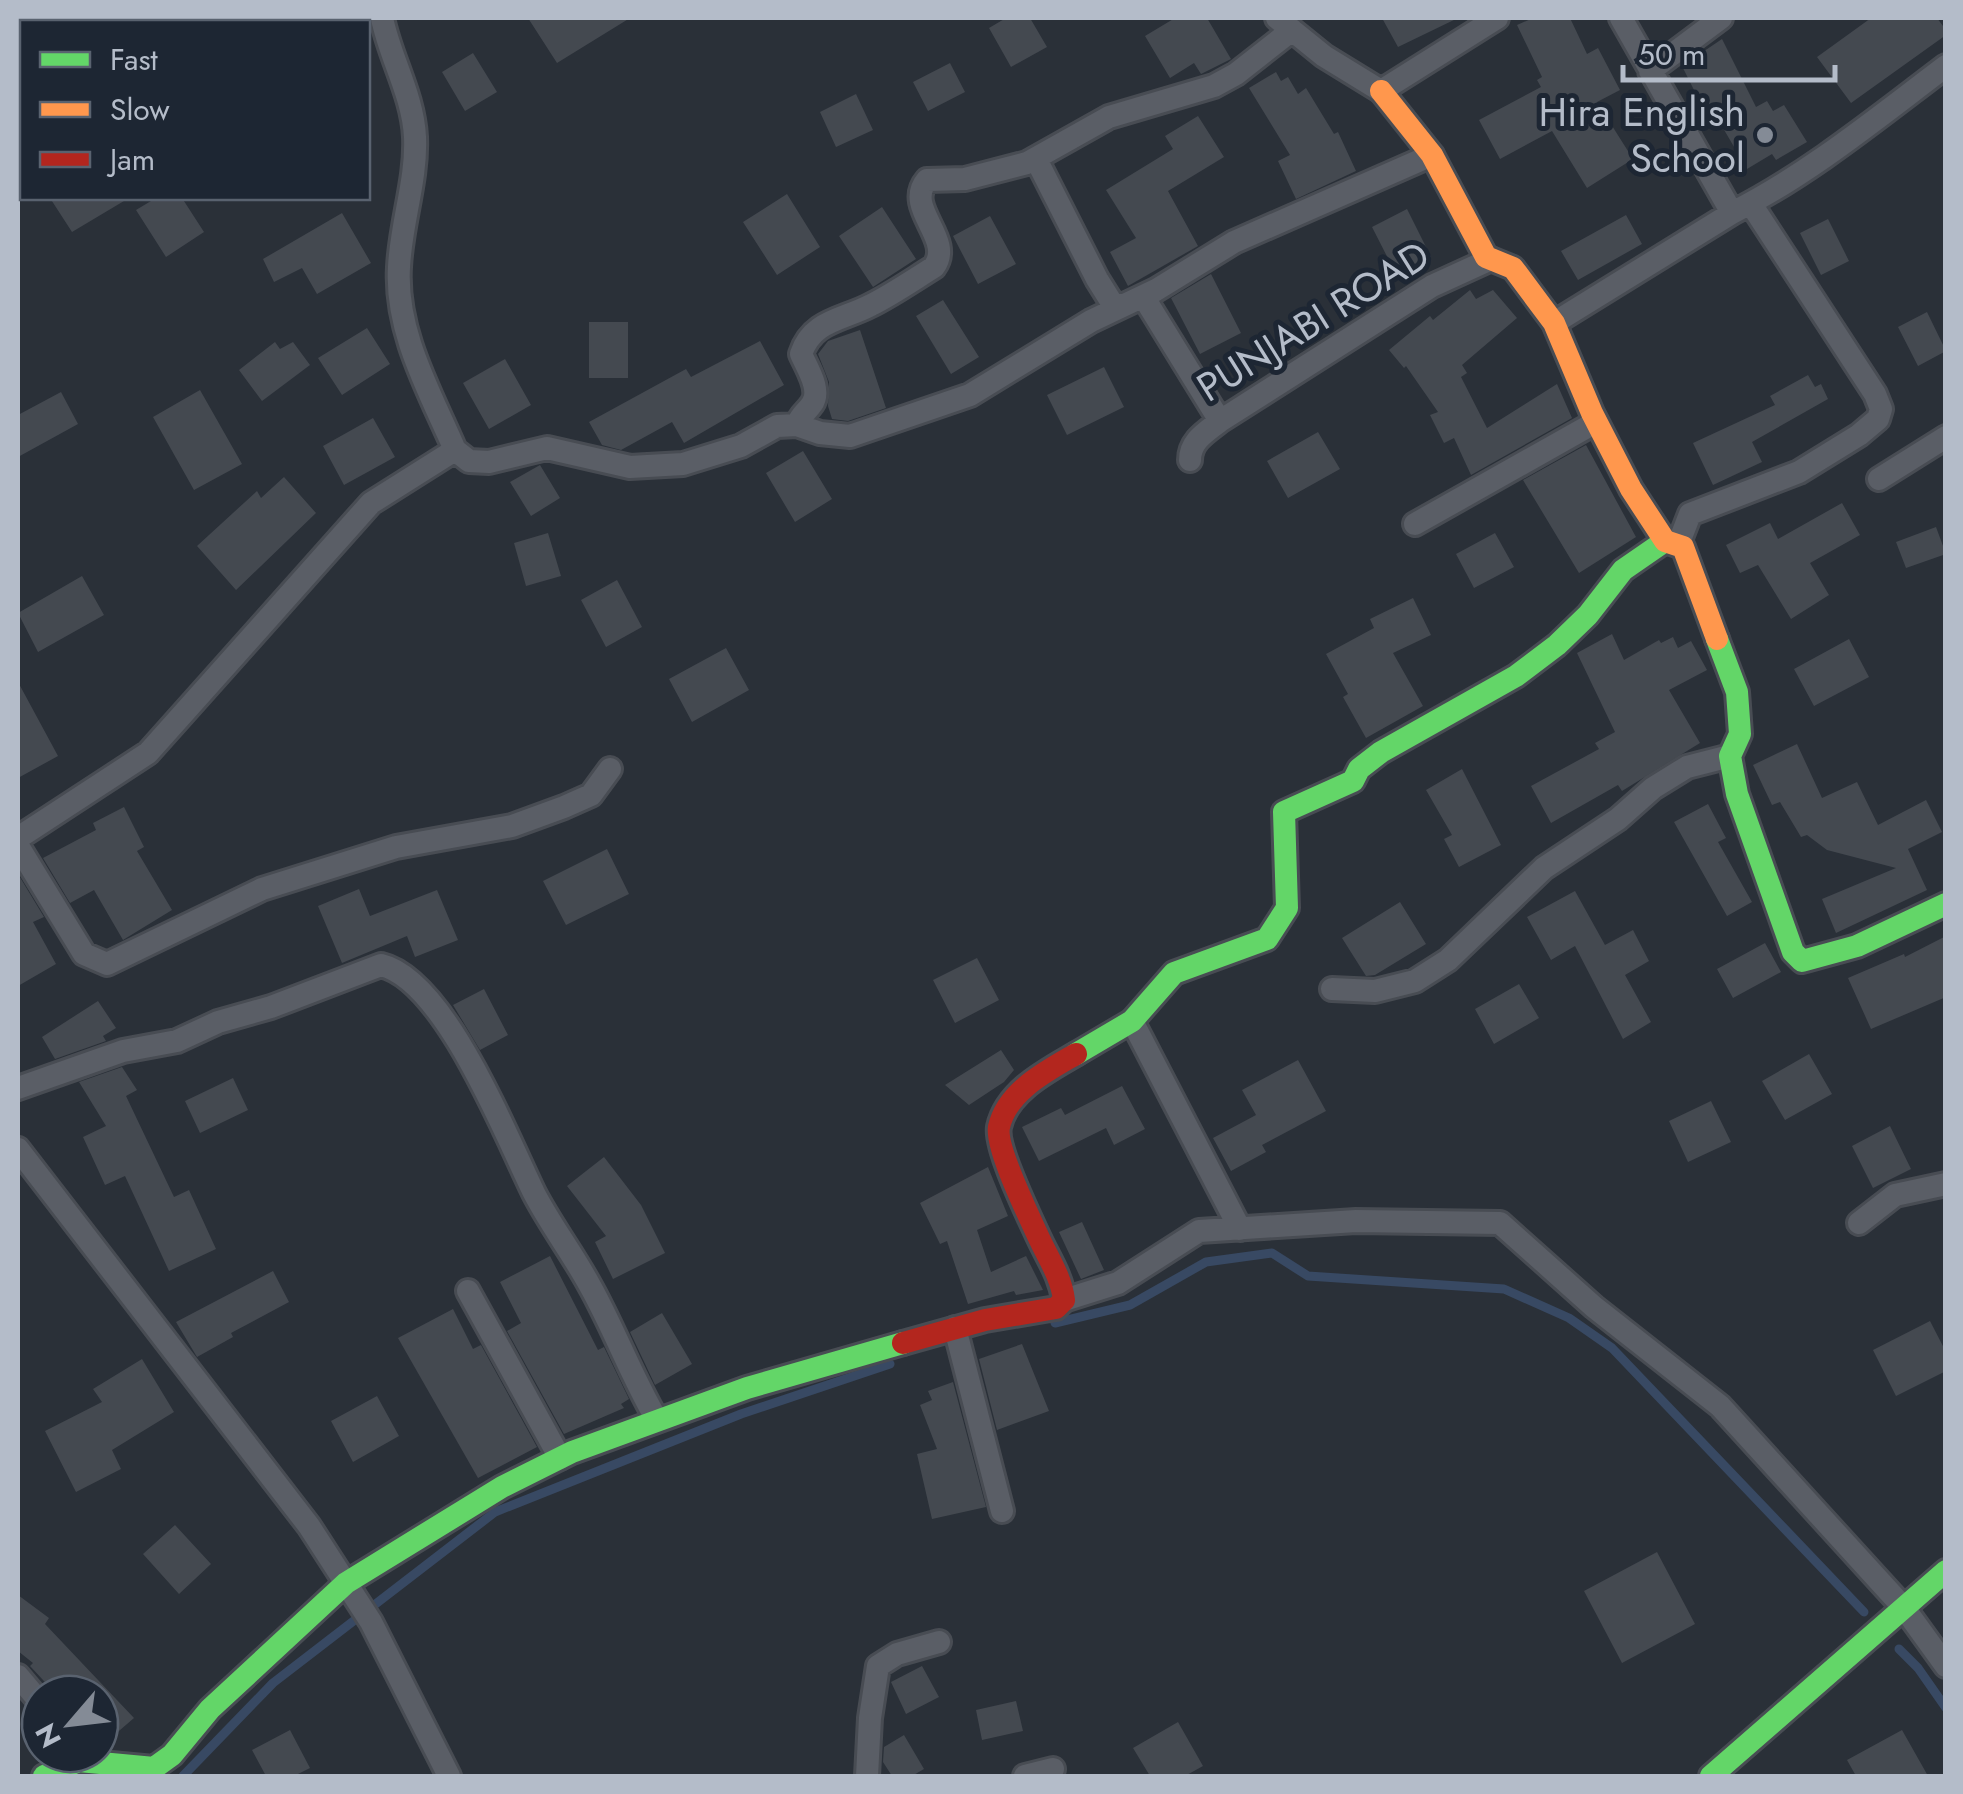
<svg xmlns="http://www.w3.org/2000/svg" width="1963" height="1794" font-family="Jost,sans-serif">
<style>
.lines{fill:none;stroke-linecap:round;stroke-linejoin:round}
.stream{stroke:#384963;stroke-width:9}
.building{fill:#444950}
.street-casing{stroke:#484c53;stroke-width:28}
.fast-casing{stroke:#484c53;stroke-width:28}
.slow-casing{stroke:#484c53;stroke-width:28}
.jam-casing{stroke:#484c53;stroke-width:28}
.street{stroke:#5a5e66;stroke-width:22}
.fast{stroke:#63d668;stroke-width:22}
.slow{stroke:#ff974d;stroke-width:22}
.jam{stroke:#b3261e;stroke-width:22}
.poi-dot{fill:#848b96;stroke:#1d2633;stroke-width:4}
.labels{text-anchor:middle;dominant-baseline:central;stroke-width:10;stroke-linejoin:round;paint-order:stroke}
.poi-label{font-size:40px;fill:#b4bcc9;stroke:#1d2633;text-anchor:end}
.street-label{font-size:40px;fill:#b4bcc9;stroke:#1d2633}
</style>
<rect width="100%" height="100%" fill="#2a3038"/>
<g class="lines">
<path class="stream" d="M1055,1323L1130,1305L1206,1262L1272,1253L1308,1276L1504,1289L1569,1318L1612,1348L1864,1612
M1899,1649L1918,1668L1946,1708
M183,1776L273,1683L495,1512L741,1414L890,1364"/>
</g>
<path class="building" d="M528,18H630L557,63Z
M1006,18H1030L1047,47L1011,67L989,28Z
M1175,18H1207L1231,59L1201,74L1194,63L1170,78L1145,36Z
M1382,18H1458L1398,47Z
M1533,18H1570L1587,54L1598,48L1620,90L1597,102L1633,159L1587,188L1552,131L1500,159L1479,120L1541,87L1537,80L1542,77L1517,25Z
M1871,18H1937L1946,30V35L1851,103L1817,57Z
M1722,39L1756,107L1767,101L1773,111L1784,105L1807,142L1776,160L1772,154L1747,169L1706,99L1700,102L1682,66Z
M473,53L497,92L465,111L442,72Z
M950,63L965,92L928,111L913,82Z
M1276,72L1281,81L1288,77L1298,94L1306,88L1334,134L1338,132L1356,171L1296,199L1278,161L1290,155L1249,88Z
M856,94L873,130L836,147L820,112Z
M1198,116L1224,157L1168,191L1198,246L1128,286L1110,252L1136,238L1106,190L1173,149L1165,136Z
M787,194L820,247L777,275L743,222Z
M50,198H129L72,232Z
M156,198H182L204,232L166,257L136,210Z
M882,207L916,259L873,287L839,236Z
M1407,209L1431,257L1396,274L1372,227Z
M342,213L371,263L317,294L302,268L274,282L263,259Z
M1626,215L1642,244L1578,280L1561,251Z
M990,216L1016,264L978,284L953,236Z
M1828,219L1849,261L1821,275L1800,233Z
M1211,274L1241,333L1200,354L1171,298Z
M1470,290L1476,299L1493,290L1517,318L1462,365L1467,373L1461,377L1487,428L1557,384L1572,418L1471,475L1454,438L1444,443L1430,415L1438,412L1406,366L1404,368L1389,350L1430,316L1433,320Z
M943,300L979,357L951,374L916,316Z
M1927,312L1946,351L1918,366L1898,327Z
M589,322H628V378H589Z
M367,328L390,364L342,395L318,358Z
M860,330L886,408L848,421L832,419L828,406L829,382L818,354L828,341Z
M760,341L784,385L684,443L672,422L621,450L602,445L589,422L686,369L691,377Z
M275,342L280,349L293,342L310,365L262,401L239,370Z
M505,359L531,405L489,429L463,383Z
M1104,367L1124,407L1067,435L1047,395Z
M1808,375L1815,387L1821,384L1828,399L1752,442L1762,462L1713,485L1693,443L1775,405L1770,396Z
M200,390L242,464L194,490L153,417Z
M61,392L78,424L18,457V415Z
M373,418L395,457L344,485L323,446Z
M1318,432L1340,469L1288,498L1267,461Z
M1586,445L1636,537L1579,573L1523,480Z
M803,451L832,499L795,522L766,473Z
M540,465L560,498L531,516L510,482Z
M284,477L316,513L236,590L197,546L257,491L261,498Z
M1842,503L1860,535L1810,563L1829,595L1791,619L1758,565L1740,573L1726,545L1770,523L1778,539Z
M1936,527L1946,554L1906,568L1896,542Z
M548,533L561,576L526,586L514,543Z
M1495,533L1514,567L1474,588L1456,554Z
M82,576L104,615L38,652L18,613Z
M617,580L642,627L606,647L581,600Z
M1413,598L1431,635L1393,653L1423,706L1366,738L1343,697L1348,694L1326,654L1374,628L1370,619Z
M1612,634L1624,660L1659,640L1661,643L1673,637L1678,648L1691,641L1707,670L1669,690L1700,743L1622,791L1618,785L1551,823L1531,786L1599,749L1595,743L1615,732L1577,653Z
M1849,639L1869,677L1814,706L1794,669Z
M726,648L749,690L692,722L669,679Z
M18,682L58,756L18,778Z
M1797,744L1822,798L1857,782L1878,825L1926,800L1942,832L1908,849L1927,890L1836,933L1822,899L1896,868L1827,850L1807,835L1801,837L1780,802L1772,805L1753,765Z
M1462,769L1501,845L1459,867L1444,839L1452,835L1426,790Z
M1708,804L1726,838L1718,842L1752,902L1727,916L1674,822Z
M124,807L144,847L137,851L172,910L123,940L94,890L70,903L43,858L96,830L93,823Z
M607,849L629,894L566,925L543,881Z
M18,874L44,917L33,922L56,964L18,986Z
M359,889L370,916L437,890L458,940L415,957L407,936L342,963L318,906Z
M1575,891L1605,945L1633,930L1649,961L1625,975L1651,1022L1623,1039L1575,946L1551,960L1527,917Z
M1400,902L1426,944L1375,975L1366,976L1342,938Z
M1946,936V997L1871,1029L1848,978L1904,954L1905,957Z
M1765,943L1781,972L1733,998L1717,969Z
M977,958L999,1000L955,1023L933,980Z
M1519,984L1539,1018L1494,1044L1475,1009Z
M484,989L508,1035L480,1050L453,1005Z
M98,1001L116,1028L103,1036L106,1041L55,1059L42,1037Z
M1001,1050L1014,1070L1004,1082L969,1105L945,1085Z
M1809,1054L1832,1094L1785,1120L1762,1081Z
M1298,1060L1326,1111L1262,1145L1266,1152L1231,1171L1213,1138L1256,1115L1242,1090Z
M122,1067L137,1090L126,1096L174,1197L189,1190L216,1249L169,1271L125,1176L105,1185L83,1137L106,1126L79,1082Z
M233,1078L248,1110L200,1133L185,1101Z
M1122,1086L1145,1129L1114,1145L1106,1128L1039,1161L1022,1127L1061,1108L1065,1115Z
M1711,1101L1731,1142L1688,1162L1669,1121Z
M1890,1126L1911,1169L1873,1188L1852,1146Z
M604,1157L641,1205L665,1253L613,1279L595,1242L606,1236L567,1186Z
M988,1167L1008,1216L977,1230L991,1272L1026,1256L1043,1290L1016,1295L1014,1291L968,1304L947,1241L940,1244L920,1203Z
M1082,1222L1104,1270L1081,1279L1059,1232Z
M550,1256L598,1350L604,1347L629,1399L621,1404L624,1408L564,1434L507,1331L521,1323L500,1282Z
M273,1271L289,1302L231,1333L233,1337L197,1357L176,1322Z
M453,1309L473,1349L481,1345L537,1447L478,1478L398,1338Z
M662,1313L692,1364L655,1385L630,1332Z
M1930,1321L1946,1352V1371L1896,1396L1873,1350Z
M1022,1344L1049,1411L997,1430L979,1359Z
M142,1359L174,1412L112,1450L121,1469L76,1492L45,1431L102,1402L93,1389Z
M953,1382L986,1507L932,1519L917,1454L937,1449L920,1405L932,1400L928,1391Z
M377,1396L399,1436L353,1462L331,1421Z
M175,1525L211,1564L179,1594L143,1554Z
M1657,1552L1695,1624L1622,1663L1584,1591Z
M18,1595L49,1618L45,1624L134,1718L105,1743H100V1694H56L30,1666L33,1663L18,1651Z
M922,1666L939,1697L906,1714L891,1682Z
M1016,1701L1023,1731L982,1740L976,1710Z
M1178,1722L1203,1766L1185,1776H1150L1133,1748Z
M290,1730L310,1768L294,1776H266L252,1750Z
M1902,1730L1928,1776H1856L1847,1760Z
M904,1735L924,1769L912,1776H892L883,1762L884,1747Z"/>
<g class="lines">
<g class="street-casing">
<path id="street" d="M1277,18L1324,56L1381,91L1497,18
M1621,18L1732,213
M1650,71L1721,18
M1036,159L1097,279L1112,303L1122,306
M1143,296L1220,421
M1554,323L1732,213C1809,174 1877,118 1946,66
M797,425C801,414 806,413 812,404C822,390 807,368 801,354C812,320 843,320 871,305C893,294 913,280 934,267C955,239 903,208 927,180L965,179L1027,163L1109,117L1214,86L1236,74L1292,30
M455,450L469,461L489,462L547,448L630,467L683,464L741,446L777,426L797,425L820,433L850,436L970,395L1091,321L1156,290L1234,242L1432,155
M1190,460C1190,441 1206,432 1220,421L1432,286L1491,259
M1879,479L1946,437
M1415,524L1596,422
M1678,545L1690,514L1799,472L1859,435L1878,419L1881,409L1875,394L1751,204
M18,838L148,753L371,503L455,450C430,392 395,332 399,267C401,223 417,180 415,137C413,95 390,58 382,18
M18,846L84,954L107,964L262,889L396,847L512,826L564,807L591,795L610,769
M1332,989L1375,991L1415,981L1448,960L1544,868L1618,819L1653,788L1687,767L1730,756
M1132,1021L1240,1229
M18,1088L123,1051L177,1041L218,1022L271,1007L381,965C445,980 506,1136 534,1193C550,1224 572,1253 589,1284C614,1328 631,1376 657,1420
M18,1149L309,1526L371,1622L449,1776
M1859,1223L1895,1195L1946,1184
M468,1291L560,1458
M1064,1300L1118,1283L1199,1231L1356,1221L1500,1223L1594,1307L1720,1406L1904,1608L1946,1666
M955,1328L1002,1511
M18,1676L40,1702
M867,1776L870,1718L878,1666L897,1654L939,1642
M1025,1776L1053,1769"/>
</g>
<g class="fast-casing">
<path id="fast" d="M1717,639L1737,692L1740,734L1730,756L1737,794L1793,952L1802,961L1857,946L1946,904
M1076,1054L1132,1021L1174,973L1267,939L1287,908L1284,812L1353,781L1359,769L1381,752L1516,676L1557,645L1588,615L1623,570L1665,541
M44,1776L79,1761L154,1768L172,1755L210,1709L346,1583L502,1487L572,1452L747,1388L903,1343
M1711,1776L1946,1571"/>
</g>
<g class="slow-casing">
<path id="slow" d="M1381,91L1432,155L1486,257L1513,268L1554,323L1592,413L1631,489L1665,541L1683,547L1717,639"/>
</g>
<g class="jam-casing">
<path id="jam" d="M903,1343L985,1320L1056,1308L1064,1300C1061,1276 1048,1258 1038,1236C1028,1214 995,1147 999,1127C1007,1091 1047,1071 1076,1054"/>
</g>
<use href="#street" class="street"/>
<use href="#fast" class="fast"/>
<use href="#slow" class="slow"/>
<use href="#jam" class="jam"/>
</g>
<circle class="poi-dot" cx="1765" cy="135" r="10"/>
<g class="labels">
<g class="poi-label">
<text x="1745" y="112">Hira English<tspan x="1745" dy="46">School</tspan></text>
</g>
<g class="street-label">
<text transform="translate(1313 321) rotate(-32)">PUNJABI ROAD</text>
</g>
</g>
<rect width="1963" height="1794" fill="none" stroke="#b4bcc9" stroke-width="40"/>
<rect x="20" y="20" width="350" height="180" fill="#1d2633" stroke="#59626f" stroke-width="2.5"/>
<rect x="40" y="52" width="50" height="15" fill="#63d668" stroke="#59626f" stroke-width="2.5"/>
<text x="110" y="70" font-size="30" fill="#b4bcc9">Fast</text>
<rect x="40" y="102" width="50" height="15" fill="#ff974d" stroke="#59626f" stroke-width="2.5"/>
<text x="110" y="120" font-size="30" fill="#b4bcc9">Slow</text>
<rect x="40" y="152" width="50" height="15" fill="#b3261e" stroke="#59626f" stroke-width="2.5"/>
<text x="110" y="170" font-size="30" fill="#b4bcc9">Jam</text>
<g transform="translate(70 1724) rotate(242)"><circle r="48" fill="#1d2633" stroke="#59626f" stroke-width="2.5"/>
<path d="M0-8L18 38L0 25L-18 38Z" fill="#848b96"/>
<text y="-15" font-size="28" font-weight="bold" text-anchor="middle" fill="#b4bcc9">N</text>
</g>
<path d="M1623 65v15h212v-15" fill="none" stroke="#b4bcc9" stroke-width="5"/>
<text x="1638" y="65" font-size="30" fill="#b4bcc9" stroke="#1d2633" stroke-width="8" paint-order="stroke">50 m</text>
</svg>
